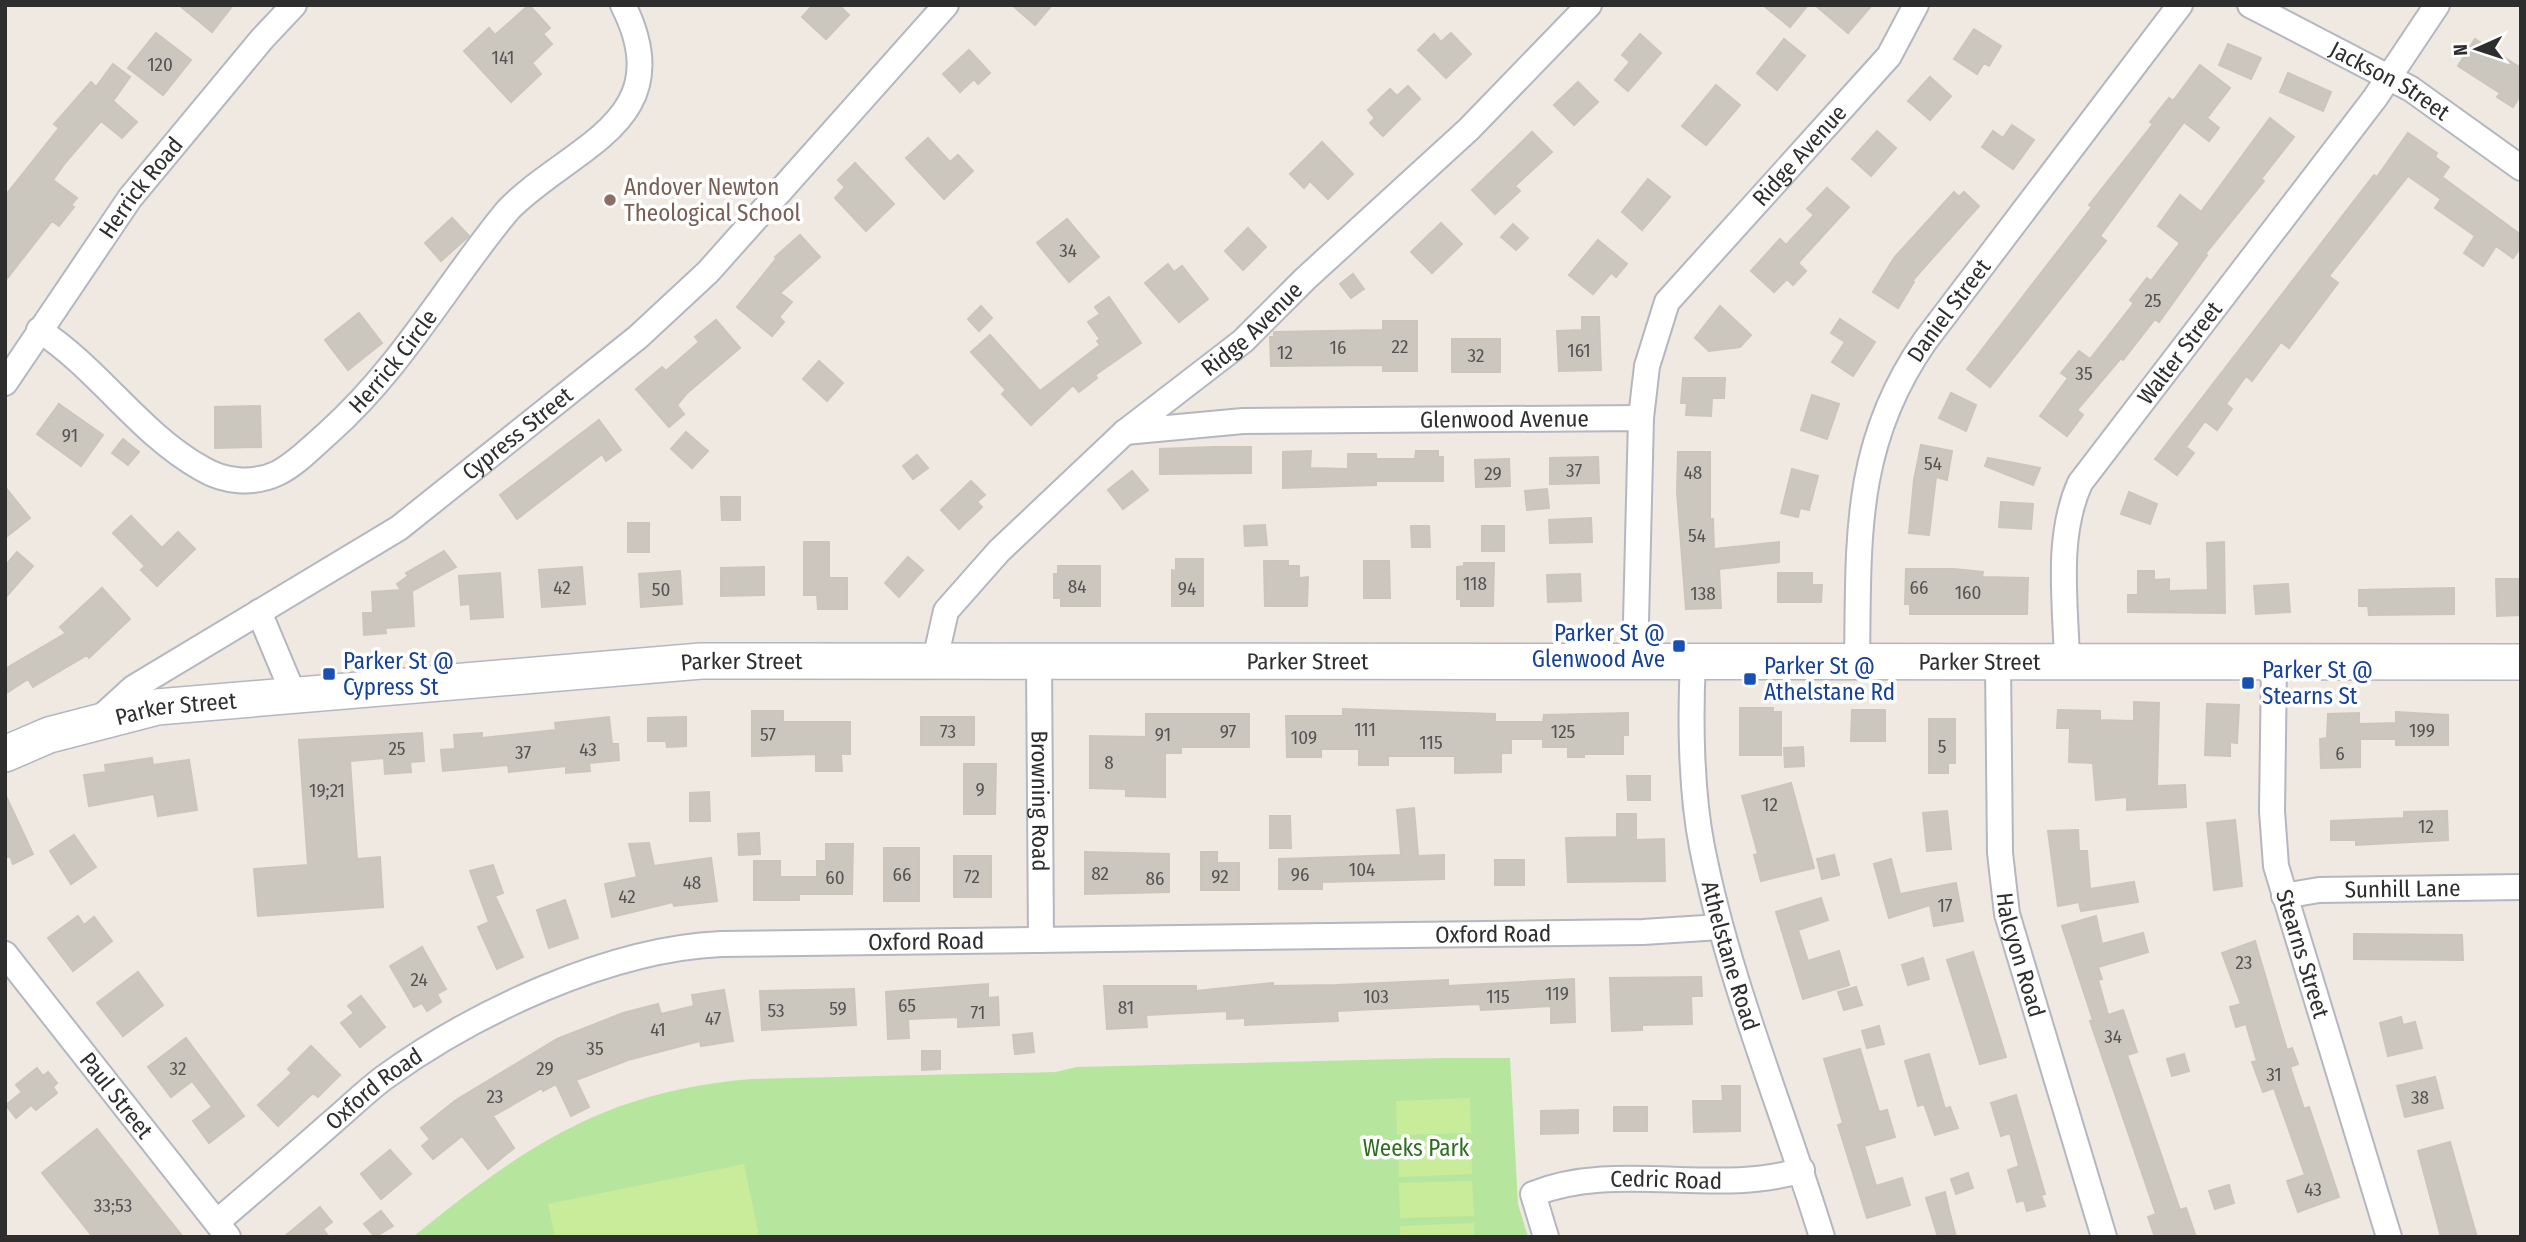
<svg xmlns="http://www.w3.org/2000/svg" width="2526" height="1242" font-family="'Fira Sans Condensed',sans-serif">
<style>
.green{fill:#b6e59e}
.pitch{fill:#c9ec9a}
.building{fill:#cbc7bf;stroke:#cbc5ba;stroke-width:2}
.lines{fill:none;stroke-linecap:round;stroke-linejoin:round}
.street-casing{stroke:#b4b7c1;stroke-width:28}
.secondary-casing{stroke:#b4b7c1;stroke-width:38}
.street{stroke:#fff;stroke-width:24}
.secondary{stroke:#fff;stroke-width:35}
.education-dot{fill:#8d6e63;stroke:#fff;stroke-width:2.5}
.transit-dot{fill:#1a4fb4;stroke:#fff;stroke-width:2.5}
.labels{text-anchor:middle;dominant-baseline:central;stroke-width:7;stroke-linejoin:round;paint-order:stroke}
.number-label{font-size:19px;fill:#555452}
.street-label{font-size:23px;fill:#2e2e2e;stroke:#fff}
.education-label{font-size:23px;fill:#785e54;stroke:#fff;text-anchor:start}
.transit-label{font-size:23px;fill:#164399;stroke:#fff;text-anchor:start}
.park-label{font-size:23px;fill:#2c6e1b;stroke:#fff}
</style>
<rect width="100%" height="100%" fill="#efe9e1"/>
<path class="green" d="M1444,1058H1510L1518,1204L1528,1237H413C523,1147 605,1091 751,1079L1056,1072L1076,1067Z"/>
<path class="pitch" d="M1470,1098L1471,1133L1397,1135L1396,1101Z
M1471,1139L1472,1174L1399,1177L1398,1142Z
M744,1164L759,1237H555L548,1204Z
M1472,1181L1474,1216L1400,1218L1399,1183Z
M1474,1223V1237H1400V1226Z"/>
<path class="building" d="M179,5H233L212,32Z
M529,5L550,28L543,34L552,44L532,63L541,74L511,102L464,51L489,28L495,35Z
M813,5H839L849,15L826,39L802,17Z
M1012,5H1052L1035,25Z
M1763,5H1808L1790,27Z
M1815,5H1872L1848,33Z
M1974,29L2001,46L1989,66L1984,63L1977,74L1954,59Z
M156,33L191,60L163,95L128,68Z
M1451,33L1471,54L1446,78L1418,50L1434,34L1441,42Z
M1640,34L1661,53L1628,91L1615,80L1630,62L1622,55Z
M1784,39L1805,56L1777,90L1757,73Z
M2475,39L2521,68V94L2513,107L2497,97L2500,93L2458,66Z
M2228,44L2261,58L2251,79L2219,65Z
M969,50L990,73L978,84L974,79L960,92L943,74Z
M113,64L130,77L113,101L137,122L122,138L101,121L65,163L53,180L77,198L71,205L74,207L59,226L52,221L5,281V196L59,128L54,124L91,82L96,87Z
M2200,65L2230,88L2207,118L2219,128L2209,141L2184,122L2100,236L2106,241L1990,387L1967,369L2092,207L2089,205L2153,124L2150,122L2169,98L2173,101Z
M2288,73L2331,92L2323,111L2280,92Z
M1930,77L1951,96L1930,120L1908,101Z
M1578,82L1598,102L1574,125L1554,105Z
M1716,85L1740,105L1706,145L1682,126Z
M1408,86L1420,99L1383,136L1370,123L1375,118L1368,110L1390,89L1397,96Z
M2270,118L2294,137L2261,179L2264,181L2205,254L2207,255L2159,322L2155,319L2123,360L2121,358L2077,410L2083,415L2067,436L2040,416L2068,378L2061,373L2079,351L2090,359L2134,303L2130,300L2147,278L2151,281L2180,243L2158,226L2180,195L2201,212Z
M2012,125L2034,140L2013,169L1982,147L1993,131L2003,138Z
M1877,131L1896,148L1871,176L1852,159Z
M1532,132L1552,152L1515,186L1520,191L1495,214L1472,190Z
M2408,133L2437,153L2435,157L2449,167L2442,177L2521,235V247L2513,258L2496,246L2483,266L2464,253L2475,236L2435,208L2441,199L2408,176L2329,276L2338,283L2289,348L2281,342L2252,381L2246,376L2226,404L2232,409L2217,430L2205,421L2186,447L2194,453L2177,475L2155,459L2374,175L2377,177Z
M928,138L950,162L958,155L973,171L944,199L906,158Z
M1322,142L1353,174L1328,199L1310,181L1304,188L1290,174Z
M855,163L894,204L866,231L835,198L845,187L838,180Z
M1648,179L1670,197L1642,230L1622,212Z
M1827,188L1849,207L1798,263L1806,271L1793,285L1787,279L1774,292L1751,271L1780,239L1786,245L1814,215L1807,209Z
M1954,192L1959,197L1964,192L1979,206L1912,281L1914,282L1898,308L1873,292L1894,258Z
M452,218L469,236L441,261L425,243Z
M1067,219L1099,257L1069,282L1037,243Z
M1441,223L1462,244L1432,273L1411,252Z
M1513,224L1528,238L1516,250L1501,237Z
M1248,228L1266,247L1243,270L1225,251Z
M800,235L820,257L780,293L792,302L779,317L784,322L772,336L737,307L776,259L775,257Z
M1598,240L1627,264L1616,277L1611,273L1593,294L1569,275Z
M1168,264L1174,272L1182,266L1208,299L1179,322L1145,283Z
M1353,274L1364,289L1351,298L1340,284Z
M1109,297L1141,343L1095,375L1097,378L1079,392L1073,385L1031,425L1002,394L1006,390L971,352L990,335L1040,391L1100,345L1097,341L1100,339L1088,322L1100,314L1095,307Z
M981,306L992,318L979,331L968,319Z
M1720,306L1751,335L1740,347L1709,351L1695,338Z
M359,313L382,343L348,370L325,340Z
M1582,317H1599L1601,370L1559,371L1557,331L1582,330Z
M1840,319L1875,342L1853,376L1832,362L1845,342L1831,333Z
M716,320L740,348L686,394L677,405L684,414L669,427L636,389L662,367L666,371L699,342L695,337Z
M1383,321H1417V371H1383V365L1271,366L1270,337H1274V332L1383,330Z
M1452,339H1500V372H1452Z
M819,361L843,383L827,401L803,379Z
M1683,378H1725L1724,398H1712L1711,416L1686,415L1687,403H1681Z
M1951,393L1976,405L1966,431L1939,418Z
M1812,395L1839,404L1827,439L1801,430Z
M59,404L103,435L81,466L37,434Z
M260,406L261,447L215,448V407Z
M599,420L621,450L606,461L602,454L517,519L500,495Z
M686,432L708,451L692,468L671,449Z
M123,439L139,452L128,465L112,453Z
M1921,445L1952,451L1947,480L1936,477L1929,535L1909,533L1914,480Z
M1214,447H1251V473L1160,474V449Z
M1311,451L1310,468L1348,469V454H1376V459H1415L1416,451H1438V457H1443V481H1376V485L1283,488V452Z
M1678,452H1710V519H1713L1714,549L1779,542V562L1719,569L1721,608L1686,609L1677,492Z
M917,455L928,468L913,479L903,466Z
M1598,457L1599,483L1550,484V458Z
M1988,458L2040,468L2033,485L1985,466Z
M1509,459L1510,486L1476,487L1475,460Z
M1792,469L1818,476L1809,510L1800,508L1798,517L1781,513Z
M1132,471L1148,490L1123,509L1108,490Z
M971,481L985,495L977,502L982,507L959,529L941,510Z
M5,487L30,518L5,538Z
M1547,489L1549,508L1527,510L1525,491Z
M2129,492L2157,504L2150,524L2121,514Z
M721,497H740V520H722Z
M2001,502L2033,504L2031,529L1999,527Z
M131,516L162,548L178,532L195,549L157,586L141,570L145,566L113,533Z
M1591,518L1592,542L1550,543L1549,520Z
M628,523H649V552H628Z
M1265,525L1267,545L1245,546L1244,526Z
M1411,526H1429L1430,547H1412Z
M1482,526H1504V551H1482Z
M804,542H829V578H847V609H818L817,595H804Z
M2224,542L2225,613L2128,612V595H2138V571H2154V580L2169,579V591L2208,590L2207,543Z
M444,551L456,567L412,591L414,626L385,628L386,633L364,635L363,613H373L372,592L401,590L397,584L408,576L406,573Z
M17,552L33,566L5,598V566Z
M908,557L923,570L899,597L885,583Z
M1176,559H1203V606H1172V570L1176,571Z
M1264,561H1288V566H1299V578L1308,577L1307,606H1265Z
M1364,561H1389L1390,598H1364Z
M1464,563H1494L1493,606H1461V599H1457V567L1464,566Z
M1058,566H1100V606H1061V598H1054V574H1058Z
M582,567L585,604L542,607L539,570Z
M764,567V595L721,596V568Z
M1906,569H1953L1983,572L1982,577L2028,578L2027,614H1910V604H1905Z
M680,571L682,604L641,607L639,574Z
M500,573L503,617L471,619L470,604L461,605L459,576Z
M1778,573H1812V585H1822L1821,602H1778Z
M1580,574L1581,601L1548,602L1547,575Z
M2496,579H2521V615L2497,616Z
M2288,584L2290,612L2256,614L2254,586Z
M102,588L130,619L89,658L87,655L33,687L28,679L5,694V669L66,633L60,627Z
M2454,588V614L2369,615L2368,606H2359V590Z
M2134,702L2159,703L2157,786L2185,785L2186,807L2127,810V797L2096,800L2093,763L2069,762L2070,728H2057L2058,710L2100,711V720L2134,721Z
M2207,704L2239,705L2237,743L2230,742V756L2205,755Z
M1740,708H1773V712H1781V755H1740Z
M1343,709L1495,714V722H1543L1544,715L1628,713V735H1623V754H1584V757H1568V747H1543V739H1511V753H1501V772L1455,773V756H1388V765H1359V749H1321V757H1287L1286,716H1343Z
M1852,710H1885V741H1851Z
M752,711H783V722H850V754H841L842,771H816V754L752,756Z
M2396,712L2448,715V745H2396V739H2360V767L2321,768L2320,739L2327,738L2328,714L2359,713V724L2396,723Z
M1146,714H1249V747H1181V753H1165V797L1126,796V789L1090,788V736L1146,737Z
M609,717L612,744H618L619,760L589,763L590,771L566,773V766L509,772L508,765L443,771L441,750L455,749L454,735L482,733V738L556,730L555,723Z
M686,717V746L667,747L666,741H648V718Z
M921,717H974V745H921Z
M1929,719H1955V763H1948V773H1929Z
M422,733L424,761L410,762L411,772L385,774L384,758L350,761L357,859L380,857L383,907L258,916L254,869L308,865L299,740Z
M1803,747L1804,766L1785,767L1784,748Z
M152,758L153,765L189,760L197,810L158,816L154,794L89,806L84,775L106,772L105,765Z
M964,764H996L995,814H964Z
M1627,776H1650V800H1628Z
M1791,783L1814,868L1761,881L1754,855L1758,854L1742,796Z
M709,792L710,821H690V793Z
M5,794L33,854L13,864L10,856L5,858Z
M1414,808L1418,856L1444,855V879L1322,882V889H1279V859L1401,855L1397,810Z
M1947,811L1951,849L1927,851L1923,813Z
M2447,811L2448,840L2356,845V840H2331V821L2404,818V812Z
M1617,814H1636V840L1664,839L1665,881L1568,882L1566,838L1617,837Z
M1270,816H1290L1291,848H1270Z
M2235,820L2242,886L2214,890L2207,823Z
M2078,830L2079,851H2087L2090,889L2134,882L2138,902L2081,911L2079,902L2058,906L2048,831Z
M759,833L760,854L739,855L738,834Z
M74,835L96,867L71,884L50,851Z
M649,843L654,866L711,858L717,901L674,906L673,902L612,917L605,884L637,877L629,844Z
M826,844H853L852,894H799V900H754V861H780V877H817V861H826Z
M884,848H919V901H884Z
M1085,852L1169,854V892L1085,894Z
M1201,852H1217V863H1239V890H1201Z
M1834,855L1839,875L1822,879L1817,859Z
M954,856H991V897H954Z
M1891,859L1900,894L1956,883L1963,921L1934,926L1930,905L1889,918L1874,864Z
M1495,860H1524V885H1495Z
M493,865L503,893L495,896L523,957L497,969L478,927L489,922L470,871Z
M1821,898L1828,920L1798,930L1808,961L1839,951L1849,985L1803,999L1776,912Z
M565,900L578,938L549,948L537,910Z
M78,916L84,925L94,917L112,941L73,971L48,938Z
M2096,916L2102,944L2143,933L2148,952L2098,967L2102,979L2098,980L2108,1015L2123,1010L2137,1052L2127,1055L2180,1210L2186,1208L2196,1237H2155L2148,1217L2156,1214L2090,1021L2093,1020L2062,926Z
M2354,934L2462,935L2463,960L2354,959Z
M2255,941L2287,1050L2292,1048L2298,1064L2290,1067L2304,1109L2309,1107L2339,1197L2298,1212L2287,1181L2305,1175L2274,1088L2263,1092L2252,1062L2257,1061L2246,1024L2236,1027L2230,1007L2241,1004L2222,953Z
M422,947L446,989L437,994L441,1002L427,1011L422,1003L414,1007L390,966Z
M1973,952L2006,1057L1980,1064L1947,960Z
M1923,958L1929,979L1908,985L1902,965Z
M138,972L163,1005L123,1036L97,1003Z
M1701,977L1702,996H1691L1692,1024L1642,1025V1030L1612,1031L1610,978Z
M1574,979L1575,1022L1551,1023V1006L1481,1010L1480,1004L1337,1011L1338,1021L1289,1023L1245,1025V1018L1227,1019V1011L1146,1015L1147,1027L1107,1029L1104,986H1196V991L1273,983V986L1336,985L1448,980V986Z
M988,984V998L998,997L999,1025L958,1027V1017L908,1019L909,1038L888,1039L886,992Z
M1856,987L1862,1005L1844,1010L1838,992Z
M854,989L856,1025L762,1030L760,991Z
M724,990L733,1041L701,1046L700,1041L628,1060L576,1080L589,1107L571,1116L556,1084L543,1091L542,1088L493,1116L514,1148L488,1169L462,1136L433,1159L422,1146L430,1139L421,1128L456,1100L557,1039L623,1013L658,1004L661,1014L694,1006L692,995Z
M361,996L385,1027L360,1047L341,1023L354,1013L348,1006Z
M2401,1017L2403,1025L2415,1022L2422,1048L2388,1056L2380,1023Z
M1879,1026L1884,1044L1867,1048L1862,1031Z
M1032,1033L1034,1052L1015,1054L1013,1035Z
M186,1038L244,1116L209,1143L193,1121L212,1107L192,1081L171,1097L148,1067Z
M311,1046L340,1075L318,1097L313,1093L278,1126L258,1105L292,1073L288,1069Z
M1860,1049L1879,1112L1887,1110L1895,1137L1864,1146L1876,1186L1902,1178L1910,1205L1867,1218L1838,1125L1843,1123L1824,1059Z
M922,1051H940V1069L922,1070Z
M1929,1054L1945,1109L1950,1107L1958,1128L1935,1135L1924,1104L1918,1106L1905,1061Z
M2184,1054L2189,1071L2172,1076L2167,1059Z
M37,1068L43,1076L48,1072L57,1083L53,1087L57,1093L36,1110L31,1105L16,1118L6,1105L22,1092L16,1085Z
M2435,1077L2443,1108L2405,1117L2397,1086Z
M1722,1086H1740V1131L1694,1132L1693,1101H1723Z
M2016,1095L2045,1194L2041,1195L2045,1206L2027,1211L2024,1200L2017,1202L2008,1170L2019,1166L2010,1133L2001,1136L1991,1103Z
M1614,1107H1647V1131H1614Z
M1578,1110V1133L1541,1134V1111Z
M97,1129L183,1237H93L42,1173Z
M2450,1142L2468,1206L2477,1237H2441L2418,1151Z
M390,1150L411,1174L381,1199L361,1174Z
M1968,1173L1973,1188L1956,1194L1951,1179Z
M2229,1185L2234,1203L2215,1209L2209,1191Z
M1945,1192L1949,1210L1956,1237H1938L1926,1198Z
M320,1207L332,1222L323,1229L329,1237H284Z
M381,1211L393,1226L375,1237L364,1224Z"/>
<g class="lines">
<g class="street-casing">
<g id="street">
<path id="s1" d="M2250,5L2411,89L2521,168"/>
<path id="s2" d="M39,330C99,369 139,433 201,468C224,482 253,485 278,473C296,464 312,447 328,433C402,367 446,285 508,210C570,146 682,122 623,5"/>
<path id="s3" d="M5,383L130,198L262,39L294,5"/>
<path id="s4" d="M1641,418L1647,366L1667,302L1889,56L1916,5"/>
<path id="s5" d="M1125,432L1243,421L1641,418L1635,662"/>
<path d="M259,612L293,693"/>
<path id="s6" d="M935,660L946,611L999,551L1125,432L1243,341L1305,279L1469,129L1589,5"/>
<path id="s7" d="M1039,661L1041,940"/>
<path id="s8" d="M1693,662C1690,719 1691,791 1702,847C1728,980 1782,1107 1822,1237"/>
<path id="s9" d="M1857,663C1859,542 1852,446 1925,341L2180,5"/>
<path id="s10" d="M1998,663L2000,853L2007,914L2104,1237"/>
<path id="s11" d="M2067,663C2066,604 2055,539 2080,483L2375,98L2437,5"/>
<path id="s12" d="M2274,664L2272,811L2276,866L2389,1237"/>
<path id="s13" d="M99,719L133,688L399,528L638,337L708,272L946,5"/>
<path id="s14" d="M2284,896L2319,890L2521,887"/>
<path id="s15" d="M5,954L228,1237"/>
<path id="s16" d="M217,1222C254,1190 292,1158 329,1125C348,1109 366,1091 385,1077C475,1012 609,949 721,944L1643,932L1720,927"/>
<path id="s17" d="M1546,1237L1533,1194C1617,1160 1716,1197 1802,1170"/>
</g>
</g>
<g class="secondary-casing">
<g id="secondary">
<path id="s18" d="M5,754L49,735L157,707L701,661L2521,662"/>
</g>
</g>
<use href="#street" class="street"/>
<use href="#secondary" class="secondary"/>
</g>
<circle class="education-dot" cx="610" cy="200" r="7"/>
<g class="transit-dot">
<rect x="1672" y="639" width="14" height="14" rx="3.5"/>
<rect x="322" y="667" width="14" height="14" rx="3.5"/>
<rect x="1743" y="672" width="14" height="14" rx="3.5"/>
<rect x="2241" y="676" width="14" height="14" rx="3.5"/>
</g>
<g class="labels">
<g class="number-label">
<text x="503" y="57">141</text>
<text x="160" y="64">120</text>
<text x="1068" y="250">34</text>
<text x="2153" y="300">25</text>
<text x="1400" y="346">22</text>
<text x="1338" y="347">16</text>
<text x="1579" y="350">161</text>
<text x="1285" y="352">12</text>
<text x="1476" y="355">32</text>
<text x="2084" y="373">35</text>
<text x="70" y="435">91</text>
<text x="1933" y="463">54</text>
<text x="1574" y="470">37</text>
<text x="1693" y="472">48</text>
<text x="1493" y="473">29</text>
<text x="1697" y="535">54</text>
<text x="1475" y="583">118</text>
<text x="1077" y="586">84</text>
<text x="562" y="587">42</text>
<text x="1919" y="587">66</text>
<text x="1187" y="588">94</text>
<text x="661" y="589">50</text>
<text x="1968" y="592">160</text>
<text x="1703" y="593">138</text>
<text x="1365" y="729">111</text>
<text x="2422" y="730">199</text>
<text x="948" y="731">73</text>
<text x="1228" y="731">97</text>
<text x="1563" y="731">125</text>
<text x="768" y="734">57</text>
<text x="1163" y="734">91</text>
<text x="1304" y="737">109</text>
<text x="1431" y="742">115</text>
<text x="1942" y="746">5</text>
<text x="397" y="748">25</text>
<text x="588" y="749">43</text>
<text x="523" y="752">37</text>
<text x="2340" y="753">6</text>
<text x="1109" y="762">8</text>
<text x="980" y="789">9</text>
<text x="327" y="790">19;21</text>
<text x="1770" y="804">12</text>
<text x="2426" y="826">12</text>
<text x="1362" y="869">104</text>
<text x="1100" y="873">82</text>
<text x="902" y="874">66</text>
<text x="1300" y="874">96</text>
<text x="972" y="876">72</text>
<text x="1220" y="876">92</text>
<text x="835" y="877">60</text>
<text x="1155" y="878">86</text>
<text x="692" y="882">48</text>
<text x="627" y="896">42</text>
<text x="1945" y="905">17</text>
<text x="2244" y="962">23</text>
<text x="419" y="979">24</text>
<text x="1557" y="993">119</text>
<text x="1376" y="996">103</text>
<text x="1498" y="996">115</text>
<text x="907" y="1005">65</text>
<text x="1126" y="1007">81</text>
<text x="838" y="1008">59</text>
<text x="776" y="1010">53</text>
<text x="978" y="1012">71</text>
<text x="713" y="1018">47</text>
<text x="658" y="1029">41</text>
<text x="2113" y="1036">34</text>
<text x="595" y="1048">35</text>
<text x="178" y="1068">32</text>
<text x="545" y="1068">29</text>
<text x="2274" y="1074">31</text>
<text x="495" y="1096">23</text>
<text x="2420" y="1097">38</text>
<text x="2313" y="1189">43</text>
<text x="113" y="1205">33;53</text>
</g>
<g class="street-label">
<text stroke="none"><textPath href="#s1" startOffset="159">Jackson Street</textPath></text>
<text stroke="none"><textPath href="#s4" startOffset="317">Ridge Avenue</textPath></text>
<text stroke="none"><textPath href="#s3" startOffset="238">Herrick Road</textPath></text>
<text stroke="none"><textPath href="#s9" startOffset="374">Daniel Street</textPath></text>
<text stroke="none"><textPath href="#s6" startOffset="467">Ridge Avenue</textPath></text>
<text stroke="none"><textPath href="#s11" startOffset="346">Walter Street</textPath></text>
<text stroke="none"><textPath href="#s2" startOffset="455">Herrick Circle</textPath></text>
<text stroke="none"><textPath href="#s5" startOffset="380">Glenwood Avenue</textPath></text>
<text stroke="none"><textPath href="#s13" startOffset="508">Cypress Street</textPath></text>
<text stroke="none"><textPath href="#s18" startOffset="1312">Parker Street</textPath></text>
<text stroke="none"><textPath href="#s18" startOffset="746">Parker Street</textPath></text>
<text stroke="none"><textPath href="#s18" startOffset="1984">Parker Street</textPath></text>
<text stroke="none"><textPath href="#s18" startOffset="178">Parker Street</textPath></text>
<text stroke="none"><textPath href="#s7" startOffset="140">Browning Road</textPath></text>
<text stroke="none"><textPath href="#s14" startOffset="119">Sunhill Lane</textPath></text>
<text stroke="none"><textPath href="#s16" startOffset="1360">Oxford Road</textPath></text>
<text stroke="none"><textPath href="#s16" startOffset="793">Oxford Road</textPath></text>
<text stroke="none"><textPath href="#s8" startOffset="298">Athelstane Road</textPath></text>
<text stroke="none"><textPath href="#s10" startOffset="294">Halcyon Road</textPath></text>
<text stroke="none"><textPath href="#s12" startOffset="294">Stearns Street</textPath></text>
<text stroke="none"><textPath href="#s16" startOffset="206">Oxford Road</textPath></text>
<text stroke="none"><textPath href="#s15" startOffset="180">Paul Street</textPath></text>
<text stroke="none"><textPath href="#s17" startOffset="180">Cedric Road</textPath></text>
</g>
<g class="education-label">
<text x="624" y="187">Andover Newton<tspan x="624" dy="26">Theological School</tspan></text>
</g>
<g class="transit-label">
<text x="1665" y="633" text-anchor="end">Parker St @<tspan x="1665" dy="26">Glenwood Ave</tspan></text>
<text x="343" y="661">Parker St @<tspan x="343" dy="26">Cypress St</tspan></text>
<text x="1764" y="666">Parker St @<tspan x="1764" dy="26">Athelstane Rd</tspan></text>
<text x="2262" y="670">Parker St @<tspan x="2262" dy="26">Stearns St</tspan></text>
</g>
<g class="park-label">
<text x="1416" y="1148">Weeks Park</text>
</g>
</g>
<rect width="2526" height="1242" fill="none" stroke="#2e2e2e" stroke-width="14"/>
<g transform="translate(2477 49) rotate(267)" stroke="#ffffff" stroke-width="5" paint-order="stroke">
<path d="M0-5L12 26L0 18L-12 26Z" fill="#2e2e2e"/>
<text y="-10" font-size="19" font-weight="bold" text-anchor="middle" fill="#2e2e2e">N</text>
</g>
</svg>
